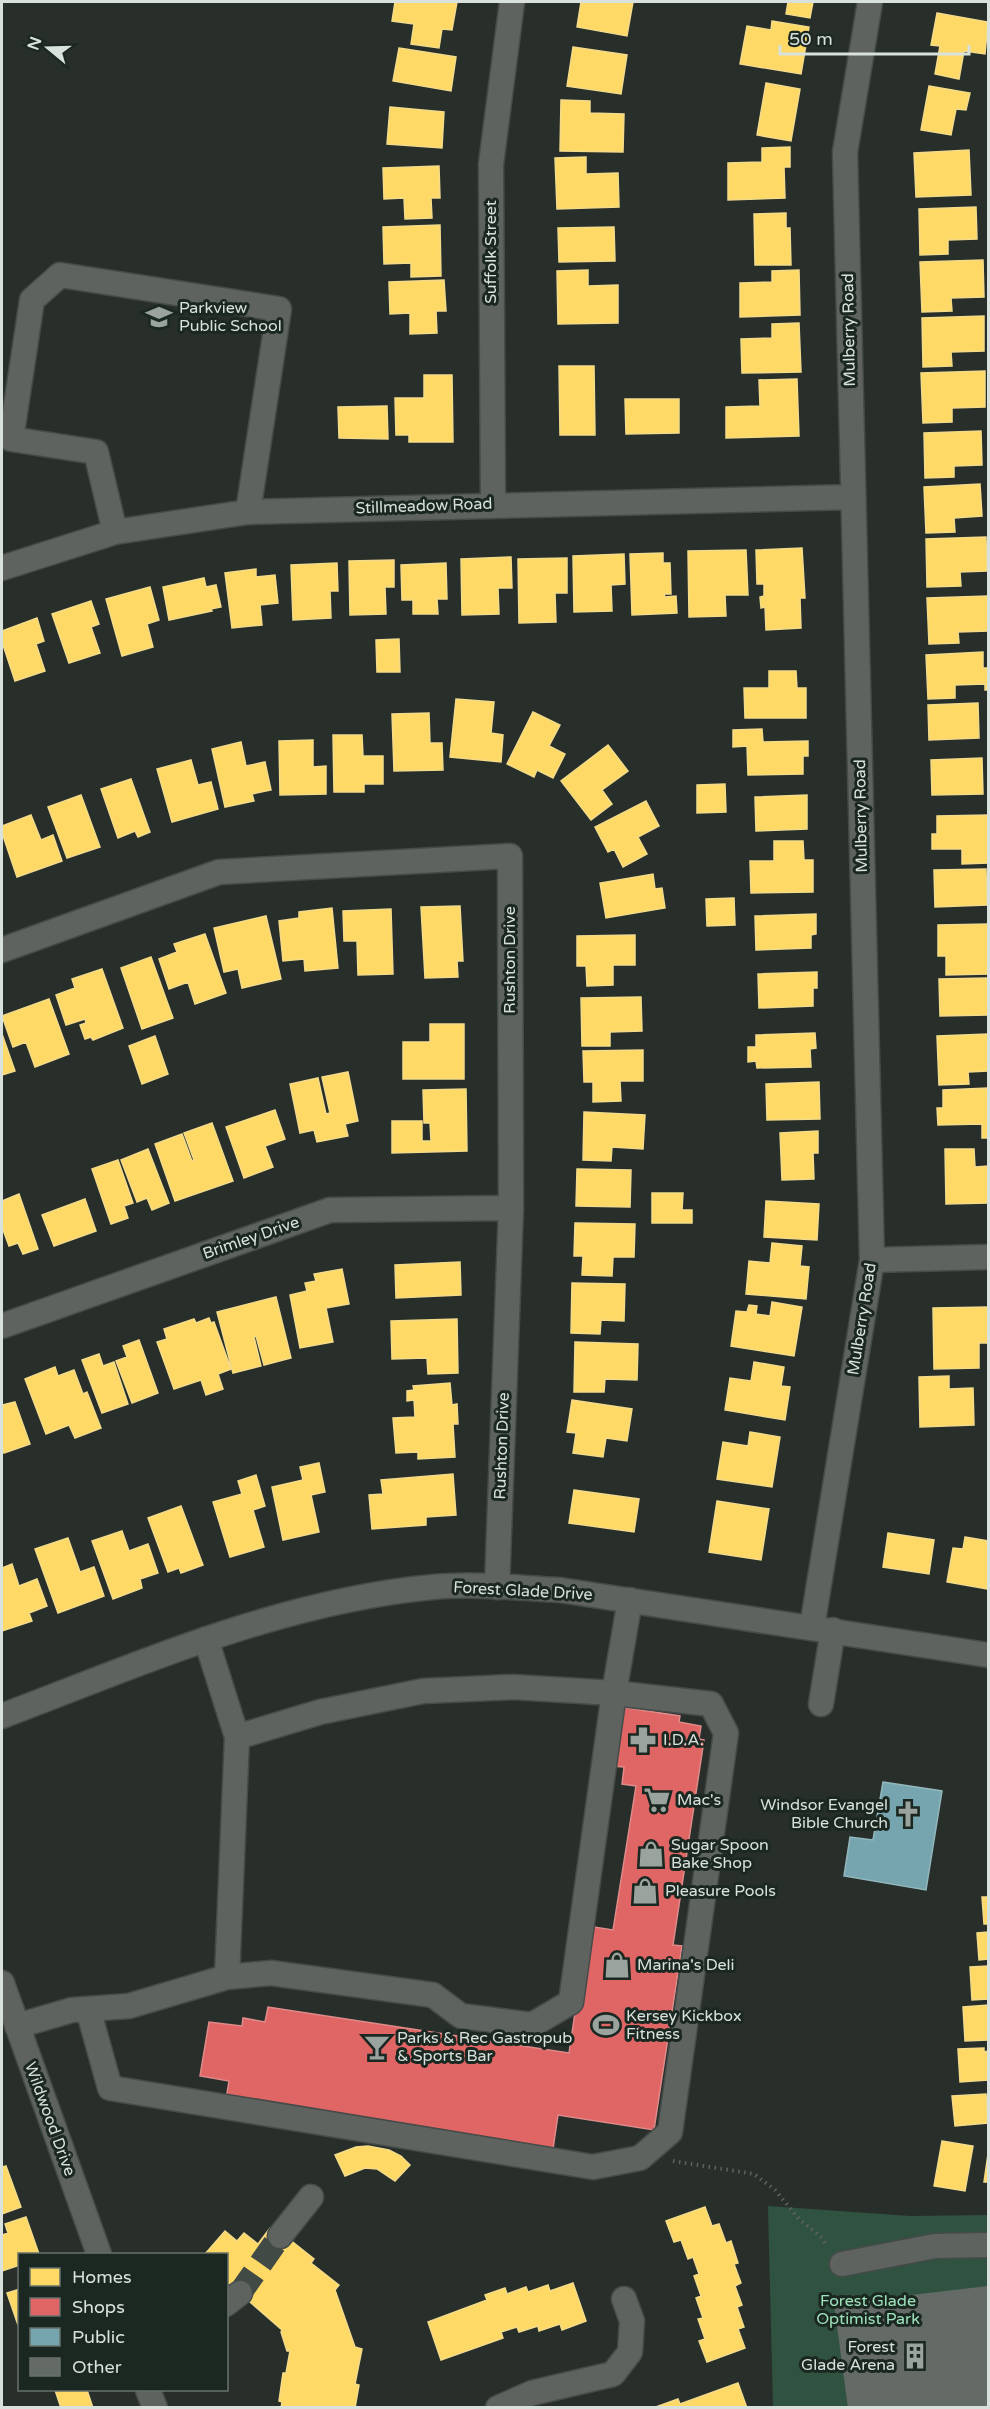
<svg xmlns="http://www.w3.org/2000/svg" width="990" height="2409" font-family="'Varela Round',sans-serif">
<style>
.green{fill:#305240}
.homes{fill:#ffd966;stroke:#f3db89;stroke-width:1.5}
.shops{fill:#e06666;stroke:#de8b89;stroke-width:1.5}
.public{fill:#76a5af;stroke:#93b7bc;stroke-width:1.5}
.building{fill:#646a66}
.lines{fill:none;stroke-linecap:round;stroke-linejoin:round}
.minor-tunnel{stroke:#424a45;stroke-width:24;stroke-dasharray:24 12;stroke-linecap:butt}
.minor-casing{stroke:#454b48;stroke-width:27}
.path{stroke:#5e6260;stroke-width:4;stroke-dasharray:1.5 4.5;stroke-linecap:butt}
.minor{stroke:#5e6360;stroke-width:24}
.labels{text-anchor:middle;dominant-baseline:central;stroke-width:6;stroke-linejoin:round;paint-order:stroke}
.street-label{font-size:16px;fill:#d8e1db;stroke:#1b2821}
.poi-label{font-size:16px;fill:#d8e1db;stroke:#1b2821;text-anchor:start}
.park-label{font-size:16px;fill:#9de2bb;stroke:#1b2821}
</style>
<rect width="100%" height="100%" fill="#282f2b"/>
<path class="green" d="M768,2206L910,2216L988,2215V2407H773Z"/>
<path class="homes" d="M395,2H457L452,30L442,29L439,48L411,44L414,24L392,21Z
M581,2H633L627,36L577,27Z
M785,2H813L810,18L786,14L788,2Z
M937,13L988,22L985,54L964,51L959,79L935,74L940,46L931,45Z
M772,21L809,27L801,74L740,64L747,26L771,30Z
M573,47L627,55L621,94L567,86Z
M399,48L456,57L451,91L393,81Z
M766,83L800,89L791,141L757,135Z
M929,86L970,93L966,110L956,109L951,135L921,130Z
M561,100L590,101V113L624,114L623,152L560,151Z
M390,107L444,112L442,148L387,144Z
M790,147V167H784L785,198L728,200V163L762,162V148Z
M969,150L971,195L916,197L914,153Z
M586,157V174L618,173L619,207L557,209L555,158Z
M439,166L440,198H431L432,218L405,219L404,198L384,199L383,168Z
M976,207L977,239L948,240V254L920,255L919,209Z
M786,213V228H790L791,265H755L754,214Z
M440,225L441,276L411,277V263L384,264L383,227Z
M614,227L615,261L559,262L558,228Z
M983,260L984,297L951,298L952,311L922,312L920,262Z
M588,270V286L618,285V323L558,324L557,271Z
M799,270L800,315L740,317V283L772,282V271Z
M444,280L446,311H436L437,333L410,334V313L390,314L389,282Z
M984,316V351L951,352L952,366L923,367L922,318Z
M799,323L801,372L742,373L741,339L772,338V324Z
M559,366H594L595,435H560Z
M985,371V407L952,408V422L923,423L921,373Z
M424,375H452L453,442H409V435H396L395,398H424Z
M797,379L799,436L726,438V407L760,406L759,380Z
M625,399H679V433L626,434Z
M387,406L388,439L339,438L338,407Z
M981,431L982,465L954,466V477L925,478L924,433Z
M980,484L982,516L954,518L955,532L926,533L924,487Z
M986,537L987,571L960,572L961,586L927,587L926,539Z
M802,548L805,598H800L801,628L766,630L765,607L761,608L760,597L764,596V584H757L756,550Z
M746,550L748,595H725L726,616L689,617L688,551Z
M663,553V563H670L671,594H664L665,597L676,596L677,613L632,615L630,554Z
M624,554L625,584L611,585L612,611L574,612L573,556Z
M511,557L512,588H498L499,614L462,615L461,559Z
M567,558V593H555L556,622L519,623L518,559Z
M394,560V587H385L386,614L350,615L349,561Z
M337,563L338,591H330L331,618L293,620L291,565Z
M446,563L447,599H437L438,614H413V600H402L401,565Z
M256,569V577L275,575L278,603L260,605L262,625L232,628L225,573Z
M204,578L206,587L216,585L221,607L211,609L212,611L169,620L163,587Z
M150,587L159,620L147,624L153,647L122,656L106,599Z
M988,596V631L958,632L959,643L929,644L927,598Z
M91,601L99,624L91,627L100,653L69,663L52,614Z
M37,618L44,641L36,644L45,671L15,681L2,642V631Z
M399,639L400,672H377L376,640Z
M983,652V668H988V690H985V684L955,685V698L928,699L926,655Z
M769,671H796L797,688H806V718H745L744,688H769Z
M456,699L494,702L491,733L503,735L501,762L450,757Z
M978,703L979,738L929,740L928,705Z
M533,712L560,725L549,746L565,754L553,778L537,770L534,777L507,764Z
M429,713L430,743H442L443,770L394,771L392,714Z
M762,729L763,742L808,741V756H803V774L748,775L747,746L733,747V730Z
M333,735H362L363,756H383V784H364V792H334Z
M313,740V767L326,766V794L280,795L279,741Z
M241,742L246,766L265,762L271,790L252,794L254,801L225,807L212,749Z
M608,745L628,771L602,790L612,804L591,820L561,781Z
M982,758L983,794L932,795L931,760Z
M191,760L198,785L211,782L218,809L172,822L157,769Z
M131,779L150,832L138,837L135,831L118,838L101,789Z
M725,784L726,812L697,813V785Z
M81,795L100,847L67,858L48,807Z
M807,795V829L756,831L755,797Z
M646,801L659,826L638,837L647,854L623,867L614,849L608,852L595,827Z
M31,815L41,840L53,835L62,861L17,877L2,833V826Z
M988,815V863L962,864V849H932V834H937V816Z
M774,841H803L804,860H813V892L751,893L750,861H774Z
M986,869L987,905L935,907L934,870Z
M653,874L655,889L662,888L665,908L606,918L600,883Z
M734,898L735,925L707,926L706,899Z
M460,906L463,961H457L458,977L425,978L421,907Z
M332,908L338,968L305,971L304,959L283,961L279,921L299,918V912Z
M391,909L393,974L358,975L357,941H344L343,911Z
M816,914V934L811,935V948L756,950L755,916Z
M266,916L281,979L242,988L238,969L224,972L214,928Z
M988,924V974L946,975V956H938V925Z
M205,934L226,993L195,1004L188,982L169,989L159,959L177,952L174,944Z
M635,935V965H613V985L587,986L586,966H577V936Z
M151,957L173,1018L142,1029L121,968Z
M102,969L123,1028L93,1040L91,1037L85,1039L80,1025L86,1023L85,1019L66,1025L56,995L75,988L72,979Z
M817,972V988H813V1006L759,1008L758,974Z
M988,978V1015L940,1016L939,979Z
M641,997L642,1031L610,1032V1046H582L581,998Z
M49,999L69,1054L35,1067L26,1042L13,1047L2,1016Z
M430,1024H464V1079H403V1042H430Z
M815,1033L816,1048L810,1049L811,1067L757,1068L756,1061L748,1062V1047H756V1035Z
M2,1034L15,1071L2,1075Z
M988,1034V1071L968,1072L969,1084L939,1085L937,1036Z
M155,1036L168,1074L142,1084L129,1046Z
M643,1050V1081H620L621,1101L593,1102V1082H584L583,1051Z
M348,1072L358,1121L345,1124L348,1136L317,1142L314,1130L300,1133L290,1084L318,1078L326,1114L330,1113L322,1077Z
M819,1082L820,1119L767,1120L766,1084Z
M988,1088V1138H982V1124L938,1125L937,1108H943V1090Z
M466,1089L467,1151L392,1153V1121H422V1141H431L430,1123H424L423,1090Z
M275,1110L285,1139L265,1146L273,1167L244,1178L226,1127Z
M584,1112L645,1115L643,1149L612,1147L611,1161L583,1160Z
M212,1123L233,1181L175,1201L155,1144L182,1134L192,1161L194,1160L184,1133Z
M818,1131V1153H813L814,1179L782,1180L780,1133Z
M148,1149L169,1203L152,1210L147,1198L137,1202L121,1160Z
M945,1149H974L975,1167L988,1166V1203L946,1204Z
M118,1160L133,1203L124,1206L128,1218L111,1224L92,1169Z
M577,1169L631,1170L630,1207L576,1206Z
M652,1193H683L682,1210H692V1223H652Z
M19,1194L38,1249L23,1254L18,1243L9,1246L2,1227V1201Z
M85,1199L96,1231L54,1246L42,1215Z
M766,1201L819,1204L817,1240L764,1237Z
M575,1223L635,1224L634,1257H613L612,1276L582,1275L583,1256H574Z
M772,1243L802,1246L800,1266L809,1267L806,1299L746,1294L749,1261L770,1263Z
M460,1262L461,1295L396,1298L395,1265Z
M342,1269L349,1304L326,1308L333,1342L300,1348L290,1295L307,1291L305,1283L316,1281L314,1274Z
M572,1283L625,1284L624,1321L601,1320L600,1334L571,1333Z
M276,1297L291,1358L264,1365L256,1336L254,1337L261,1366L233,1373L217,1312Z
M772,1302L802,1307L794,1356L731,1346L736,1311L747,1312L749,1305L757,1306L756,1314L770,1316Z
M988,1307V1343H979V1368L934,1369L933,1308Z
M209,1318L211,1323L214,1322L231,1369L218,1374L223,1389L206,1395L201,1380L174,1389L157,1342L167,1339L164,1329L194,1319L196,1323Z
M457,1319L458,1373L428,1374L427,1358L392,1359L391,1321Z
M139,1340L158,1393L132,1403L116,1361L127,1357L123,1346Z
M575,1342L638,1344L637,1380L605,1379L604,1392H574Z
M99,1354L103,1366L114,1362L128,1404L102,1413L82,1360Z
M754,1362L784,1367L781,1386L790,1387L785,1420L725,1410L730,1378L751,1381Z
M55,1367L58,1376L74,1370L83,1394L87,1392L101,1428L75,1438L69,1425L46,1434L25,1379Z
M949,1376V1389L973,1388L974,1425L920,1427L919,1377Z
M450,1383L452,1405L457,1404L458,1424H453L455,1457L418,1459V1452L396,1453L393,1418L415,1417L414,1400L407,1401V1391L414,1390L413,1386Z
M572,1400L632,1409L627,1441L606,1438L603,1457L573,1453L576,1433L567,1432Z
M15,1402L30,1444L4,1453L2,1447V1405Z
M750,1432L780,1437L772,1487L717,1479L723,1442L748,1446Z
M319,1463L325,1492L311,1495L319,1532L283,1540L272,1487L303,1480L300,1467Z
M453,1474L456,1515L426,1517V1525L372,1529L369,1495L383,1494L381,1480Z
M256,1475L265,1506L253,1510L264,1547L230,1557L213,1502L242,1494L238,1481Z
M574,1490L639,1499L634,1532L569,1523Z
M717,1501L769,1509L761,1560L709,1552Z
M181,1506L203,1565L181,1573L179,1568L168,1572L148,1518Z
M122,1531L129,1551L148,1544L158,1573L140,1579L142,1588L113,1599L92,1541Z
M888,1533L934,1540L929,1574L883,1567Z
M965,1537L988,1541V1589L947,1582L953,1548L963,1549Z
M68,1538L80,1572L94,1567L104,1596L58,1613L35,1549Z
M12,1564L19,1586L37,1579L47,1606L29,1613L32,1621L2,1631V1568Z
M982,1897H988V1924H984Z
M988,1932V1959L979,1960L977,1933Z
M988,1966V1999L972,2000L970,1967Z
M988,2005V2040L965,2041L963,2007Z
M984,2048V2052L988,2051V2080L960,2082L958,2049Z
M986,2094L988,2123L955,2126L952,2096Z
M942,2141L973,2146L965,2191L934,2186Z
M368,2146L389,2150L401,2156L410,2165L395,2181L377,2169L365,2168L345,2176L335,2155L356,2147Z
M988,2154V2182H984Z
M6,2166L21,2207L2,2214V2167Z
M705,2207L712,2226L719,2224L726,2243L731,2241L738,2263L734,2264L741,2283L735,2286L742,2305L737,2307L744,2327L738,2329L745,2348L707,2362L699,2341L705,2339L698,2319L703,2318L696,2298L701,2296L694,2276L699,2274L693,2257L688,2259L681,2240L674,2242L666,2221Z
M26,2217L39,2254H20V2265L2,2271V2235L8,2233L5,2224Z
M270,2228L287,2242L289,2239L314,2259L311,2263L339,2285L335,2290L355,2347L362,2349L355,2384L359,2385L355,2408H281L282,2402L279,2401L283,2373H286L290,2351H287L281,2332L282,2330L226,2281V2254H205L225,2231L237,2241L244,2233L258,2244Z
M573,2283L586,2321L562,2330L560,2324L539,2331L538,2326L519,2332L517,2327L501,2332L503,2338L441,2360L428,2322L487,2300L485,2295L505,2288L507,2294L526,2287L528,2292L548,2285L550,2291Z
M20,2289V2325H18L7,2293Z
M738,2383L747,2408H653L678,2399L680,2404Z
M55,2390H87L93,2408H61Z"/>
<path class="shops" d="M621,1707L680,1716L679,1722L701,1726L699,1739L704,1740L673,1945L682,1946L654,2130L558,2115L553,2149L226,2099L229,2081L200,2076L209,2022L242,2026L243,2018L265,2022L268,2007L569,2053L588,1926L613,1930L636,1786L622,1784L624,1767L612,1766Z"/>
<path class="public" d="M883,1782L942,1791L926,1890L844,1876L850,1837L873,1840Z"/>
<path class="building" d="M988,2286V2408H848L834,2304Z"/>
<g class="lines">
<path class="minor-tunnel" d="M240,2293L280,2236"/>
<g class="minor-casing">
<path id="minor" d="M493,504L491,164L512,2
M115,532L96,452L11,439L32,300L60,275L279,309L248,512
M2,568L115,532L248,512L853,497
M2,950L219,872L510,856L511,1208L497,1587
M872,1260L988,1257
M2,1326L330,1210L511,1208
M812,1627L872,1260L845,152L870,2
M206,1639L237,1737L227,1977
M821,1704L833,1630
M2,1716C142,1663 282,1601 433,1587C475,1583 518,1588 560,1590L988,1655
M2,1983L99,2254
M88,2009L110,2088L593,2167L640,2158L670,2132L726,1733L711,1704L614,1693L513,1687L423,1691L320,1712L237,1737
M17,2026L72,2010L129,2006L227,1977L271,1973L433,1995L461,2016L532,2025L571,2002L614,1693L630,1600
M280,2236L311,2197
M842,2264L935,2246L988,2245
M226,2304L240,2293
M148,2390L155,2408
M498,2408L532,2393L613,2374L630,2352L632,2321L624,2299"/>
</g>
<path class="path" d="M673,2161L754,2174L775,2190L799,2219L820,2236L827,2246"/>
<use href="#minor" class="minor"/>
</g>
<defs>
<g id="school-bare" transform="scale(2.07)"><path d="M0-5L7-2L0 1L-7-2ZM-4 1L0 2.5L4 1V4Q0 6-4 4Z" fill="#9aa39d" stroke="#1b2821" stroke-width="2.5" paint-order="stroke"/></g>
<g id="pharmacy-bare" transform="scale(2.07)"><path d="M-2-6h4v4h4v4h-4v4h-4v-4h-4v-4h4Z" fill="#9aa39d" stroke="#1b2821" stroke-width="2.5" paint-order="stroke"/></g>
<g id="supermarket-bare" transform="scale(2.07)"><path d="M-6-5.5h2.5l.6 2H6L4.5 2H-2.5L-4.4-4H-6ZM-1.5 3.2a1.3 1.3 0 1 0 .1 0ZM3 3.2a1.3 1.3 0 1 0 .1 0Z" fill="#9aa39d" stroke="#1b2821" stroke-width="2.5" paint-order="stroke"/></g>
<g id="church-bare" transform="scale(2.07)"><path d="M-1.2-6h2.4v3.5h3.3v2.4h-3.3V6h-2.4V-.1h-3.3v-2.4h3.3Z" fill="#9aa39d" stroke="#1b2821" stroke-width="2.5" paint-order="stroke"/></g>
<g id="shop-bare" transform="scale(2.07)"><path d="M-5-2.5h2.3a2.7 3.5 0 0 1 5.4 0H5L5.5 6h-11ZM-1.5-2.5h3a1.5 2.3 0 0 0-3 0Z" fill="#9aa39d" stroke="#1b2821" stroke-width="2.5" paint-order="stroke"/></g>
<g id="stadium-bare" transform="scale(2.07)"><path d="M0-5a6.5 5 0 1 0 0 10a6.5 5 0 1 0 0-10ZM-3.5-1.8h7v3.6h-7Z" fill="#9aa39d" stroke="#1b2821" stroke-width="2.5" paint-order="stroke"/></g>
<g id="bar-bare" transform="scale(2.07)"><path d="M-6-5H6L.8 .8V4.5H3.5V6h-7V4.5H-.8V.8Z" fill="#9aa39d" stroke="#1b2821" stroke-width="2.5" paint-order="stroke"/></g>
<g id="building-bare" transform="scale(2.07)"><path d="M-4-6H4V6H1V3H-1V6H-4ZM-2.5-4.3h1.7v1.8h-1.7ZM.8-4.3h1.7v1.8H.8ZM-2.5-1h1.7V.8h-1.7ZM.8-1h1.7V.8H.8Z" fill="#9aa39d" stroke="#1b2821" stroke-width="2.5" paint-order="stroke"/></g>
</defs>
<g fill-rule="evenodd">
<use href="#school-bare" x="159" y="317"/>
<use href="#pharmacy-bare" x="643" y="1740"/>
<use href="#supermarket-bare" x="657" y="1800"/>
<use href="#church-bare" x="908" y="1814"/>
<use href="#shop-bare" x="651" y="1854"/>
<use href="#shop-bare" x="645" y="1891"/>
<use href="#shop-bare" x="617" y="1965"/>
<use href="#stadium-bare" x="606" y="2025"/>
<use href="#bar-bare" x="377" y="2047"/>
<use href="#building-bare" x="915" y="2356"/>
</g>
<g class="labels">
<g class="street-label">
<text transform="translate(491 252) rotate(-90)">Suffolk Street</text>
<text transform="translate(849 330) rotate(-91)">Mulberry Road</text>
<text transform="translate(424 506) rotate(-2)">Stillmeadow Road</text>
<text transform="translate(861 816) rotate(-91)">Mulberry Road</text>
<text transform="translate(510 960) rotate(-90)">Rushton Drive</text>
<text transform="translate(251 1238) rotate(-19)">Brimley Drive</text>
<text transform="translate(862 1319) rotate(-81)">Mulberry Road</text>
<text transform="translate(502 1446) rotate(-88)">Rushton Drive</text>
<text transform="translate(523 1591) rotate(3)">Forest Glade Drive</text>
<text transform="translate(50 2119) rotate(70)">Wildwood Drive</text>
</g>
<g class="poi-label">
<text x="179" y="308">Parkview<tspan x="179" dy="18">Public School</tspan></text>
<text x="663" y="1740">I.D.A.</text>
<text x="677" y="1800">Mac's</text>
<text x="888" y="1805" text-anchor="end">Windsor Evangel<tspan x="888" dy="18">Bible Church</tspan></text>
<text x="671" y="1845">Sugar Spoon<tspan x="671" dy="18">Bake Shop</tspan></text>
<text x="665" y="1891">Pleasure Pools</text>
<text x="637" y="1965">Marina's Deli</text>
<text x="626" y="2016">Kersey Kickbox<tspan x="626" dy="18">Fitness</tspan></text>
<text x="397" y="2038">Parks &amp; Rec Gastropub<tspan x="397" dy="18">&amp; Sports Bar</tspan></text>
<text x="895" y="2347" text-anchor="end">Forest<tspan x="895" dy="18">Glade Arena</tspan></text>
</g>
<g class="park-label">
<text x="868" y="2301">Forest Glade<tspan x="868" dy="18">Optimist Park</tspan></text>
</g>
</g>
<rect width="990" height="2409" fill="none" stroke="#d8e1db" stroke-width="6"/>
<rect x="18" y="2253" width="210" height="138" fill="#1b2821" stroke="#67726b" stroke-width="1.5"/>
<rect x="30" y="2268" width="30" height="18" fill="#ffd966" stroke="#67726b" stroke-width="1.5"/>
<text x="72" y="2283" font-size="18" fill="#d8e1db">Homes</text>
<rect x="30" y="2298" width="30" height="18" fill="#e06666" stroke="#67726b" stroke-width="1.5"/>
<text x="72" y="2313" font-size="18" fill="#d8e1db">Shops</text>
<rect x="30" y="2328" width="30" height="18" fill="#76a5af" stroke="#67726b" stroke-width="1.5"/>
<text x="72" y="2343" font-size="18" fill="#d8e1db">Public</text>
<rect x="30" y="2358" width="30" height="18" fill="#646a66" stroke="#67726b" stroke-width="1.5"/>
<text x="72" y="2373" font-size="18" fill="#d8e1db">Other</text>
<g transform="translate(48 48) rotate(289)" stroke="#1b2821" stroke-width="4.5" paint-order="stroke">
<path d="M0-4.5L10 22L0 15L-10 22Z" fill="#d8e1db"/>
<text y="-9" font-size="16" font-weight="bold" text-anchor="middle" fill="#d8e1db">N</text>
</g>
<path d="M780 45v9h189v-9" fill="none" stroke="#d8e1db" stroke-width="3"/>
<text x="789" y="45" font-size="18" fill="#d8e1db" stroke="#1b2821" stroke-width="4.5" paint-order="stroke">50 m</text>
</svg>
